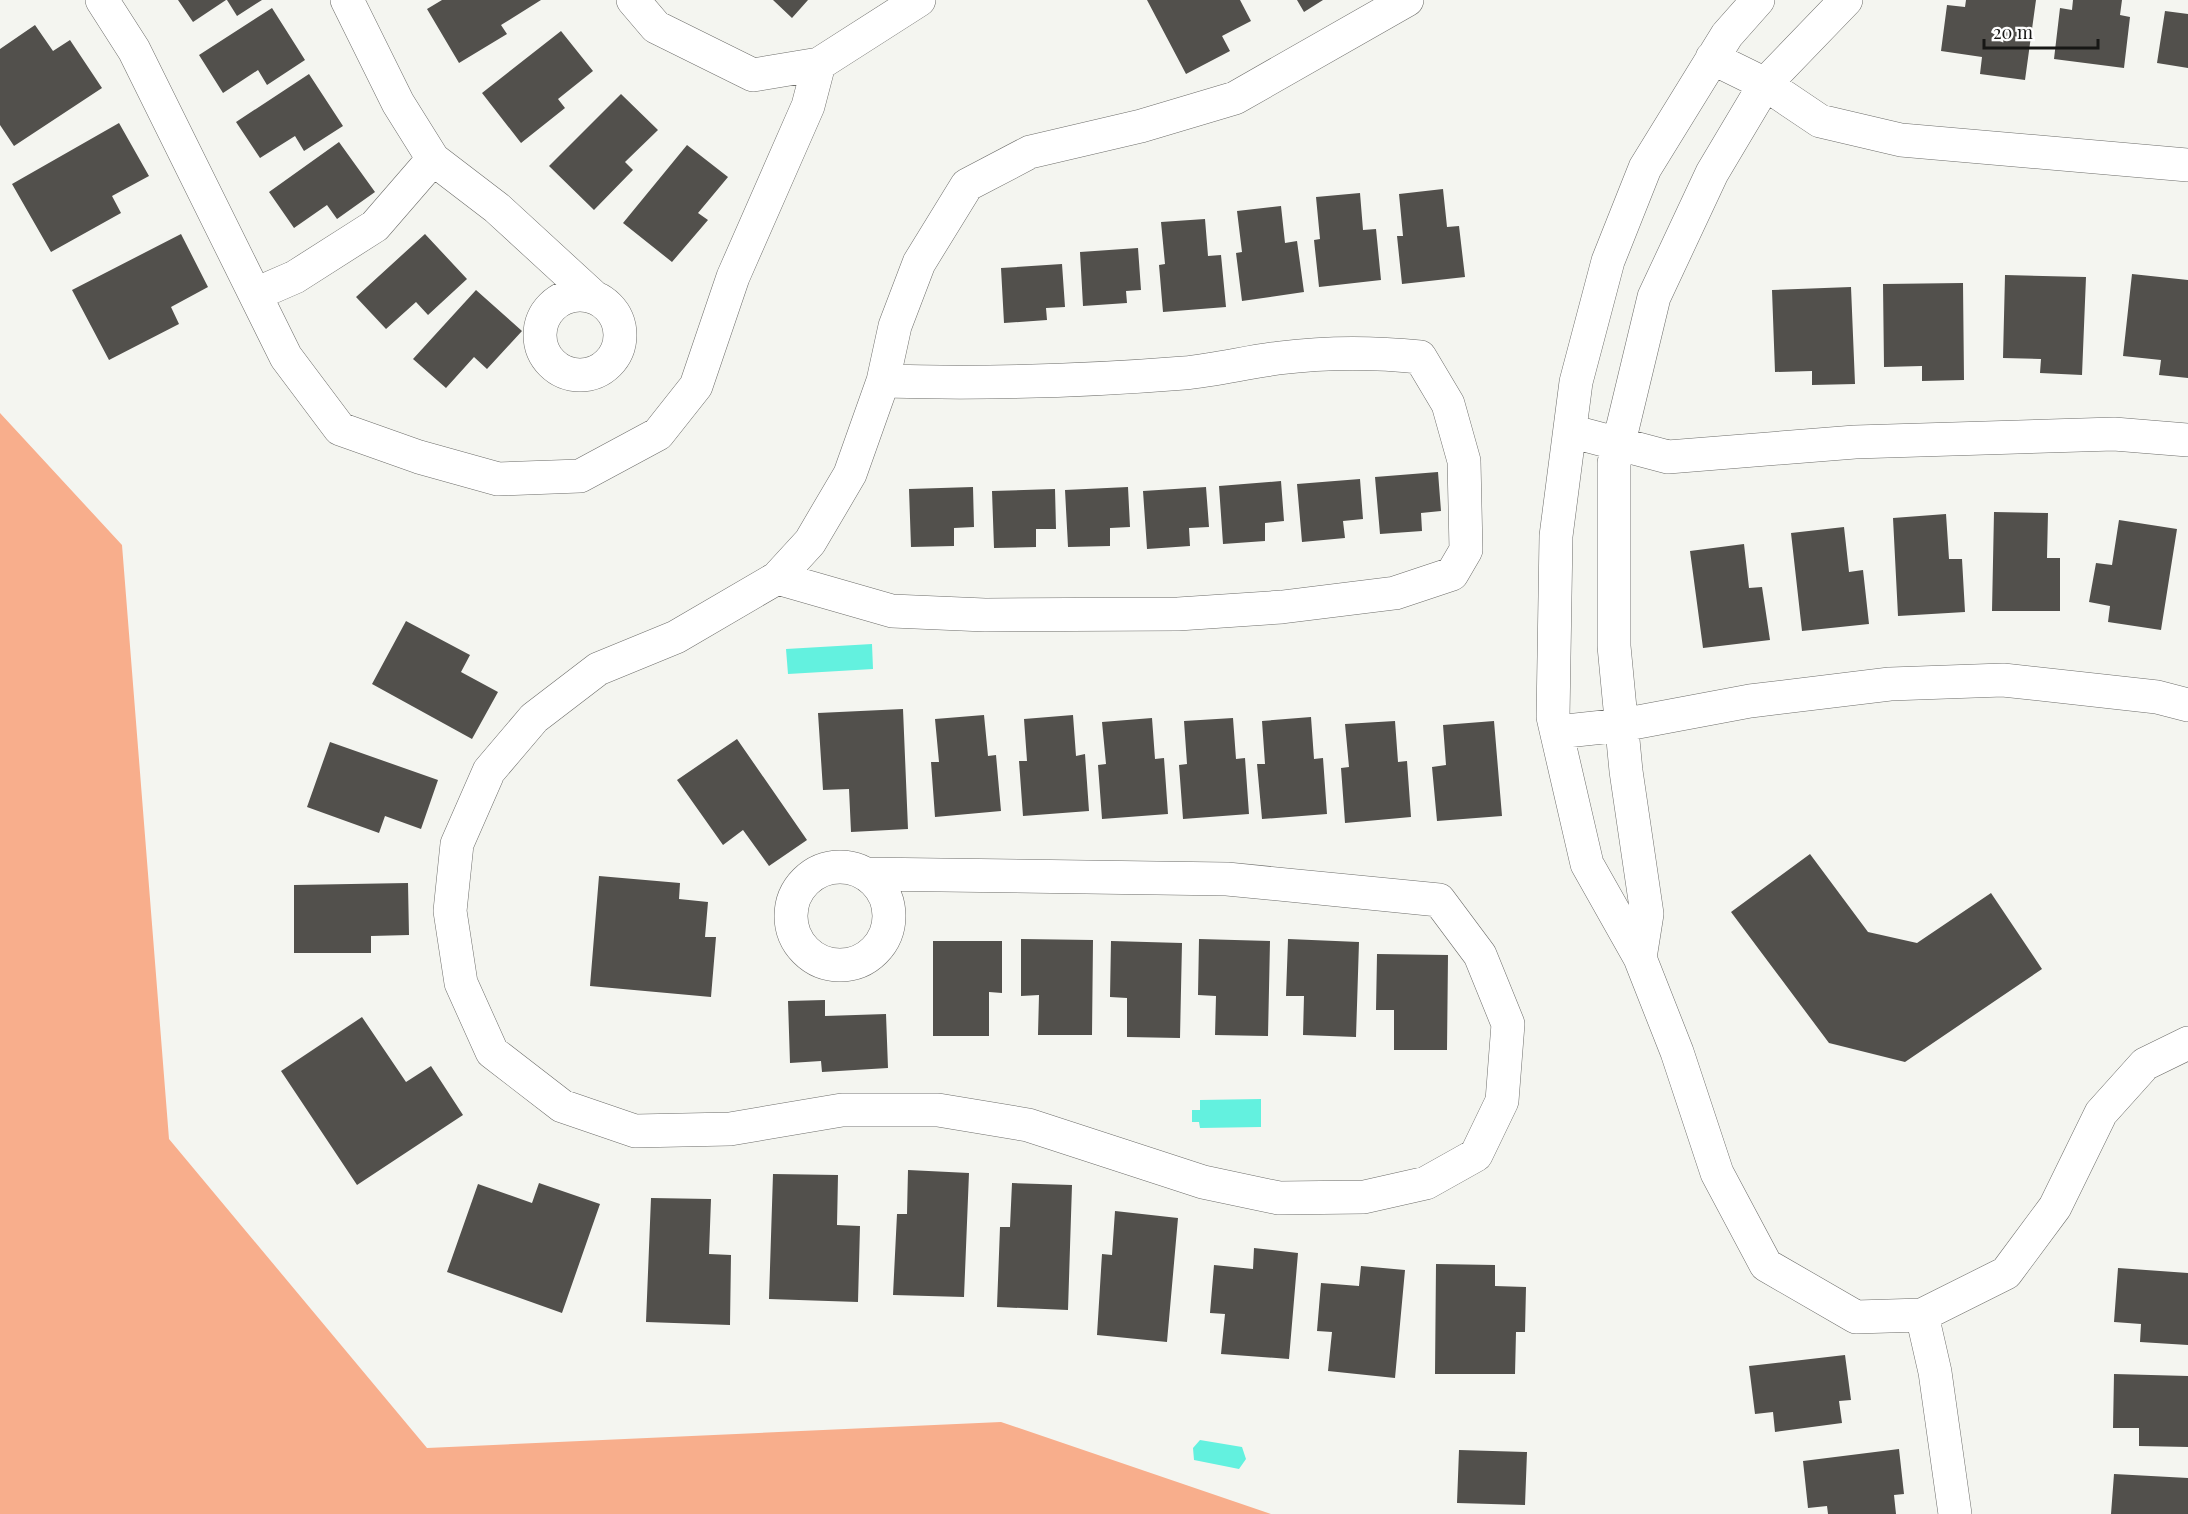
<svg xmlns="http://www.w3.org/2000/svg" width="2188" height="1514" font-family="'Playfair Display',serif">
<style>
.green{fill:#f8ae8c}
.water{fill:#63f1df}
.building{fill:#52504c}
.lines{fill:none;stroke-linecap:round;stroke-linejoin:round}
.street-casing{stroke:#6d6d6a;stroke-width:34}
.street{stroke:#fff;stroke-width:33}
</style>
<rect width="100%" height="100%" fill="#f4f5f0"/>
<path class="green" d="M0,413L122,545L169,1139L427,1448L1001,1422L1271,1514H0Z"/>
<path class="water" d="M872,644L873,669L788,674L786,649Z
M1261,1099V1127L1200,1128L1199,1122H1192V1110H1200V1100Z
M1200,1440L1242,1447L1246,1459L1239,1469L1194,1460L1193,1448Z"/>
<path class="building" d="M178,0H226L193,22Z
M227,0H262L237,16Z
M442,0H541L501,25L507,34L459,63L427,9Z
M773,0H808L792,18Z
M1147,0H1240L1251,21L1222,36L1230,51L1186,74Z
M1297,0H1323L1304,12Z
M1966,0H2036L2025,80L1980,74L1982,57L1941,51L1947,5L1965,7Z
M2073,0H2122L2120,15L2130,17L2124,68L2054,59L2060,8L2072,10Z
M272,8L305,60L267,85L258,70L223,93L199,55Z
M2165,11L2188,14V68L2157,63Z
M35,25L53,51L70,40L102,88L14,146L0,125V49Z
M561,31L593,71L558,99L565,108L521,143L482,93Z
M309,74L343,126L304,151L295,136L260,158L236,122Z
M621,94L658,130L625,162L633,170L594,210L549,166Z
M119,123L149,176L112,196L121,213L51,252L12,184Z
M339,142L375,192L337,219L327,205L294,228L269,192Z
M687,145L728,177L698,213L708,220L672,262L623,223Z
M1443,189L1447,227L1459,226L1465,277L1402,284L1397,236H1403L1399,194Z
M1360,193L1363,230L1376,229L1381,280L1319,287L1314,240L1320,239L1316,197Z
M1281,206L1285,243L1297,241L1304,292L1242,301L1236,253L1242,252L1237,211Z
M1205,219L1208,256L1221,255L1226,307L1163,312L1159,265L1165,264L1161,222Z
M181,234L208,287L171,307L179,324L109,360L72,290Z
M425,234L467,279L428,315L416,302L386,329L356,297Z
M1138,248L1141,290L1126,291L1127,303L1083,306L1080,252Z
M1062,264L1065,307L1046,308L1047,320L1004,323L1001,268Z
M2132,274L2188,280V378L2159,375L2161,360L2123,356Z
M2005,275L2086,277L2082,375L2040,373L2041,359L2003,358Z
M1963,283L1964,380L1922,381V366L1884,367L1883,284Z
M1851,287L1855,384L1812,385V371L1775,372L1772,290Z
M476,290L522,331L487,369L474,357L446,388L413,359Z
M1438,472L1441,511L1421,513L1422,531L1380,534L1375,477Z
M1360,479L1363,519L1343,521L1345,538L1302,542L1297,484Z
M1281,481L1284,521L1265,523V541L1223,544L1219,486Z
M973,487L974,527L954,528V546L911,547L909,489Z
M1128,487L1130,527L1110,528V546L1068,547L1065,490Z
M1206,487L1209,527L1189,528L1190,546L1147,549L1143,491Z
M1055,489L1056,529H1036V547L994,548L992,491Z
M1994,512L2048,513L2047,558H2060V611H1992Z
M1946,514L1949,559H1962L1965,612L1898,616L1893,518Z
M2119,520L2177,529L2161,630L2108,622L2110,606L2089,602L2096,563L2112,565Z
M1844,527L1849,572L1863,570L1869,624L1802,631L1791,533Z
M1744,544L1749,588L1762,587L1770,640L1703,648L1690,551Z
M406,621L470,655L461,672L498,692L472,739L372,684Z
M903,709L908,829L851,832L849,789L823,790L818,713Z
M984,715L988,756L996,755L1001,811L935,817L931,762H939L935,719Z
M1073,715L1076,756L1085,754L1089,811L1023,816L1019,761H1027L1024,719Z
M1311,717L1314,759L1323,758L1327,814L1262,819L1257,764H1265L1262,721Z
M1152,718L1155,759L1164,758L1168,814L1102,819L1098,765L1106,764L1102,722Z
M1233,718L1236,759L1245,758L1249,814L1183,819L1179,765L1187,764L1184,721Z
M1395,721L1398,762L1407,761L1411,817L1345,823L1341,768L1349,767L1345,724Z
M1494,721L1502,816L1437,821L1432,767L1446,765L1443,725Z
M737,739L807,840L769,866L743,830L723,845L677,780Z
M330,742L438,780L421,829L385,816L379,833L307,807Z
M1810,854L1868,932L1917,943L1991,893L2042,969L1905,1062L1829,1043L1731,912Z
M599,876L680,883L679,899L708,902L705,937H716L711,997L590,986Z
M408,883L409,935L371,936V953H294V885Z
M1021,939L1093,940L1092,1035H1038L1039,995L1021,996Z
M1199,939L1270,941L1268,1036L1215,1035L1216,996L1198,995Z
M1288,939L1359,942L1356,1037L1303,1035L1304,996H1286Z
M933,941H1002V993L989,992V1036H933Z
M1111,941L1182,943L1180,1038L1127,1037V998L1110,997Z
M1377,954L1448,955L1447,1050H1394V1010H1376Z
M825,1000V1016L886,1014L888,1068L822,1072L821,1061L790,1063L788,1001Z
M362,1017L406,1082L431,1066L463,1115L357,1185L281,1071Z
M908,1170L969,1173L964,1297L893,1295L897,1214H907Z
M773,1174L838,1175L837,1225L860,1226L858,1302L769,1299Z
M539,1183L600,1204L562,1313L447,1272L478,1184L532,1203Z
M1012,1183L1072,1185L1068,1310L997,1307L1000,1227H1010Z
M651,1198L711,1199L709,1254L731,1255L730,1325L646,1322Z
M1115,1211L1178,1218L1167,1342L1097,1335L1102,1254L1112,1255Z
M1254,1248L1298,1253L1289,1359L1221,1354L1225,1314L1210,1313L1214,1265L1253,1269Z
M1436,1264L1495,1265V1286L1526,1287L1525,1332H1516L1515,1374H1435Z
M1361,1266L1405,1270L1395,1378L1328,1371L1332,1332L1317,1331L1321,1283L1359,1286Z
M2118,1268L2188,1273V1345L2140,1342L2141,1324L2114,1322Z
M1845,1355L1851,1400L1839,1401L1842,1423L1775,1432L1773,1412L1755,1414L1749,1366Z
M2114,1374L2188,1376V1447L2139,1446V1428H2113Z
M1899,1449L1904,1494L1894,1495L1896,1514H1828L1827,1506L1808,1508L1803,1461Z
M1459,1450L1527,1452L1525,1505L1457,1503Z
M2114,1474L2188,1478V1514H2111Z"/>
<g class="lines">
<g class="street-casing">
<path id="street" d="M102,0L134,50L286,357L340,429L419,457L498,479L580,476L658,434L696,386L733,277L808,106L819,64
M347,0L398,103L433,159
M633,0L656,27L753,75L819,64L919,0
M1758,0L1727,35L1645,168L1608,261L1576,382L1556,536L1553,717L1587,864L1640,958L1677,1052L1717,1173L1766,1265L1856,1317L1922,1315L2006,1273L2055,1207L2101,1113L2145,1064L2188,1043
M1712,58L1765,84L1820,121L1901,140L2188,165
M256,294L295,277L375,226L433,159L497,208L595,298
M540 335a40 40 0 1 1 80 0a40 40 0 1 1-80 0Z
M1570,431L1668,457L1855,442L2114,434L2188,440
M777,578L892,611L985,615L1178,614L1282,607L1395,593L1452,574L1466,550L1464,461L1448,404L1420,357C1372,352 1327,352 1279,358C1247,362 1216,370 1184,373C1084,381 983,384 883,381
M1557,732L1622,725L1750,701L1890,684L2003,680L2157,697L2188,705
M791 916a49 49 0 1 1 98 0a49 49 0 1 1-98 0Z
M865,874L1227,879L1439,900L1480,955L1508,1024L1502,1101L1476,1155L1426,1183L1364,1197L1279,1198L1203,1182L1028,1125L938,1110H842L730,1129L635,1131L562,1106L492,1052L461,983L450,911L457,844L489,771L534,718L598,669L676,637L777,578L810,542L850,474L883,381L895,326L919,263L967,185L1030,152L1141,126L1235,98L1407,0
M1640,958L1647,914L1626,771L1614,646V463L1654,297L1712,173L1765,84L1846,0
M1922,1315L1935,1372L1955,1514"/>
</g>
<use href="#street" class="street"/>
</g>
<path d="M1984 39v9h114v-9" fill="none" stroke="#171715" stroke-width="3"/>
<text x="1993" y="39" font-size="18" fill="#171715" stroke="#ffffff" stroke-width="4.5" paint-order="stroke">20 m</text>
</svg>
